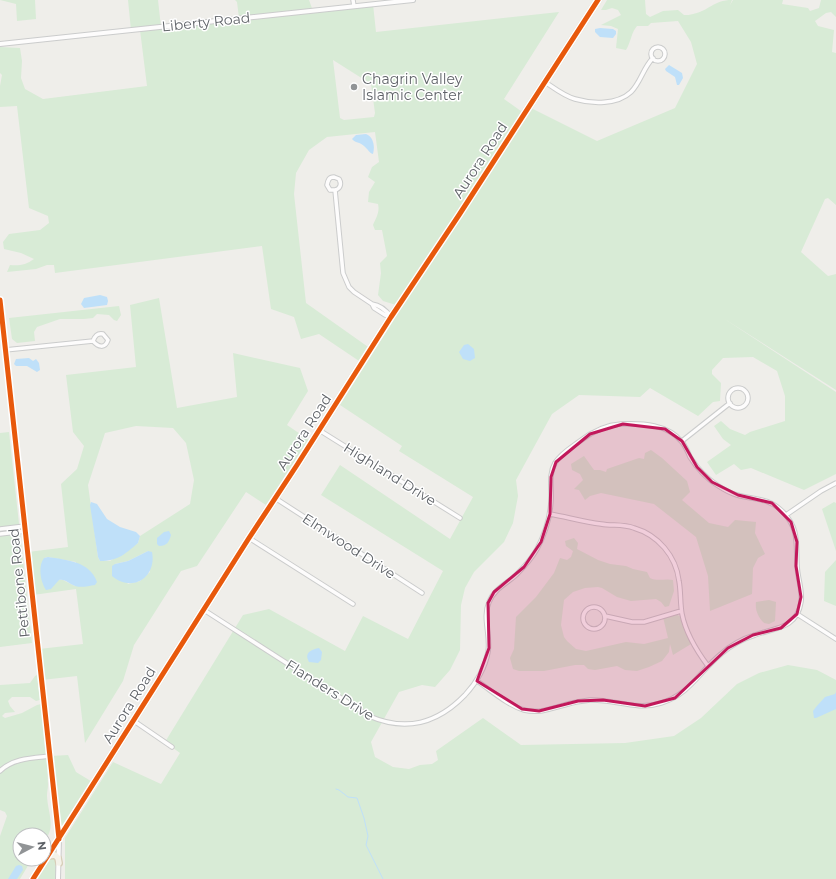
<svg xmlns="http://www.w3.org/2000/svg" width="836" height="879" font-family="Montserrat,sans-serif">
<style>
.green{fill:#d8ebd6;fill-rule:evenodd}
.water{fill:#bfe0f9}
.lines{fill:none;stroke-linecap:round;stroke-linejoin:round}
.stream{stroke:#bfe0f9;stroke-width:1}
.minor-casing{stroke:#cbcccc;stroke-width:5.5}
.tertiary-casing{stroke:#cbcccc;stroke-width:6}
.primary-casing{stroke:#d7ceb8;stroke-width:8}
.minor{stroke:#fdfcfc;stroke-width:3.5}
.tertiary{stroke:#fdfcfc;stroke-width:4}
.primary{stroke:#f4f2e9;stroke-width:5.5}
.cycleway-casing{stroke:#fff;stroke-width:8}
.cycleway{stroke:#e8590c;stroke-width:5}
.marked{fill:#c2185b;fill-opacity:0.2;stroke:#c2185b;stroke-width:3;stroke-linejoin:round}
.poi-dot{fill:#919496;stroke:#fff;stroke-width:1.5}
.labels{text-anchor:middle;dominant-baseline:central;stroke-width:3;stroke-linejoin:round;paint-order:stroke}
.street-label{font-size:14px;fill:#5f6368;stroke:#fff}
.poi-label{font-size:14px;fill:#5f6368;stroke:#fff;text-anchor:start}
</style>
<rect width="100%" height="100%" fill="#efeeea"/>
<path class="green" d="M0,0H35L36,19L17,21L16,4Z
M128,0H158L161,27L239,18L237,2L235,0H309L313,11L373,4L376,32L559,12L504,99L525,114L529,107L597,141L675,108L697,64L691,42L678,21L651,23L648,26H637C631,33 631,42 626,50L616,48L618,29L611,26L601,25L621,15L618,10L612,8L606,10H601L607,0H645L646,14L650,17L663,11L678,10L684,15C687,15 690,15 693,14C709,11 713,0 732,0L730,5L733,0H783L782,4L808,8L810,11L819,8L821,0H836V17L831,12L826,13L815,21L818,26L834,30L832,52L836,53V205L828,198L825,199L801,252L828,276L836,274V390L723,318L836,392V474L804,490L751,468L741,470L734,464L716,475L707,462L731,445L723,439L714,426L721,421L730,429L745,435L750,432L785,421V396L777,371L753,357L723,358L712,370V374L721,383L720,401L713,402L698,416L650,388L640,397L579,395L552,414L516,480L518,496L513,523L504,542L474,572L465,588L461,605L460,650L450,670L435,687L422,685L399,692L371,742L375,757L393,767L409,769L420,765L432,764L438,760L436,751L483,718L521,745L625,743L674,736L701,718L737,684L759,673L788,665L817,670L836,680V879H65V838L113,762L161,784L180,753L165,742L243,615L269,609L345,651L363,616L408,639L443,571L321,495L340,465L450,539L473,497L399,451L402,446L337,403L362,363L319,334L301,339L294,317L271,309L262,246L55,273L54,265H47L36,269L7,272L10,265C19,266 26,265 34,259L21,253L4,249L3,242L9,234L40,230L49,223L48,216L29,208L17,106L0,107V86L2,75L0,73V47L20,48L22,61L21,78L25,89L43,99L147,86L140,30H131ZM333,60L371,84L375,113L374,117L344,120L340,118ZM375,132L379,162L372,167L368,177L375,182L369,192L368,202L378,204C380,212 376,218 373,225L375,230H382L387,256L380,263L381,273L378,295L383,301L396,305L371,349L306,303L294,194L296,173L309,150L327,137Z
M159,298L177,408L237,397L233,353L300,368L308,391L287,425L312,442L269,507L246,492L197,566L181,571L134,645L123,681L85,743L77,676L42,680L39,649L83,644L76,589L33,595L28,552L68,547L61,484L77,469L84,446L73,432L66,375L136,367L130,305ZM136,426L173,428L186,443L194,480L190,504L140,536L138,543L110,561H100L98,557L88,485L105,433ZM148,551L150,572L140,581L128,584L115,564L128,561ZM48,557L76,562L75,586L63,580H59L44,558Z
M119,306L121,315L117,321L114,320L109,315L97,314L93,318L84,319H60L37,327L34,332L35,341L17,343L12,339L9,318Z
M9,432L32,643L0,647V433Z
M651,450L662,458L687,481L690,492L682,500L709,523L728,527L735,520L756,522L755,533L765,554L758,558L753,568L752,594L710,611L708,576L696,537L654,504L601,493L590,496L585,500L579,490L574,489L583,480L580,474L572,470L571,464L584,456L594,470H600L606,472L607,469L639,458L644,459L645,453Z
M834,502L836,503V551L822,509Z
M574,538L578,543L577,549L598,560L610,564L626,566L633,569L647,572L650,578C658,582 665,578 673,580L674,591L669,606L665,607L661,602L656,599L631,601L617,597L602,588L598,587L585,588L573,592L564,600L561,625L564,637L567,641L576,649L586,651L626,642L644,644L668,638L663,617L676,614L681,617L691,644L673,655L670,644L669,652L662,661L649,667L637,671L625,670L617,666L595,670L588,669L584,665H575L544,671H519L513,669L510,658L514,649L516,617L536,597L554,573L560,558L567,560L571,557L573,551L566,546L565,541Z
M836,560V606L824,601L825,572Z
M769,600L776,602L775,621L769,624L764,623C758,617 755,610 756,602Z
M37,675L40,700L36,701L30,697H12L8,701L10,706L15,712L5,713L2,716L5,718L22,713L37,705L41,704L42,714H46L48,785C48,788 47,792 47,795C47,810 57,829 44,840V835H20V859H32L20,879H0V836L7,816L5,812L0,810V685L30,683L35,676Z
M68,755L76,772L94,783L59,839L51,756Z
M51,855L56,856L58,879H33Z"/>
<path class="water" d="M600,28L613,29L616,31V34L613,38L600,37L595,32V29Z
M669,65L682,73L683,78L679,85H677L675,77L666,71L665,69Z
M366,134C374,137 375,147 373,154C369,153 368,149 364,146C360,142 355,143 352,139L356,135Z
M100,295L107,297L108,301L107,305L84,308L81,304L84,298Z
M468,344L474,349L475,358L470,361L463,359L459,352L464,345Z
M29,358L33,361L36,359L39,363L40,370L37,372L27,366H16L14,364L16,359Z
M91,502L97,504L107,519L120,527L136,532L140,536L138,543C125,554 118,561 100,561L98,557L90,505Z
M169,531L171,535C169,542 167,546 159,546L157,544V538L164,532Z
M148,551L152,552C157,578 132,593 112,576V566L115,564L128,561Z
M48,557C66,560 90,561 97,582L95,585C88,586 82,588 75,586C69,584 66,579 59,580L51,589L46,590C40,581 38,566 44,558Z
M319,648L322,652L321,660L318,663L309,662C304,653 310,650 319,648Z
M836,692V709L816,718H814L813,711L816,707L825,697L835,694Z
M19,865L22,866L23,870L17,879H8L16,866Z"/>
<g class="lines">
<path class="stream" d="M336,789L339,790L348,797L357,798L364,818L368,836L366,845L383,879"/>
<g class="minor-casing">
<path id="minor" d="M353,0L354,6
M651 54a7 7 0 1 1 14 0a7 7 0 1 1-14 0Z
M545,82C554,88 564,96 575,99C592,104 617,105 631,92C641,82 643,68 653,58
M335,190C340,189 342,184 339,179L334,177C329,177 328,180 327,185L330,190H335L343,273L349,287L354,292L372,304L374,308L385,315L391,317C386,310 380,305 372,304
M5,350L93,341C98,347 105,349 108,340L103,334C97,333 95,336 93,341
M728 398a10 10 0 1 1 20 0a10 10 0 1 1-20 0Z
M319,430L460,518
M682,441L730,403
M275,498L422,593
M550,514C567,517 584,522 601,524C612,526 623,524 634,528C658,535 676,556 679,581C681,592 680,603 682,614C686,634 696,650 708,666
M786,515L821,491L836,483
M0,529L25,526
M0,534L26,531
M249,538L353,604
M583 618a11 11 0 1 1 22 0a11 11 0 1 1-22 0Z
M204,610L369,716C406,732 437,724 465,695C476,683 485,669 488,652C491,635 482,618 489,602C494,589 506,584 516,575C524,567 532,558 537,549C545,534 550,518 551,501C552,488 548,475 555,463C561,453 572,447 580,441C593,431 605,425 621,424C642,423 668,424 682,442C686,447 688,452 690,457C697,468 706,478 717,485C723,489 730,493 737,495C755,500 768,497 783,512C799,529 796,542 797,564C797,577 803,590 801,602C797,629 774,628 755,635C742,639 730,646 721,654C699,672 690,694 661,703C637,711 614,699 590,700C582,701 575,702 568,704C553,708 540,714 524,710C507,705 491,690 477,681
M797,614L836,639
M605,616L632,622H644L681,611
M134,721L172,747
M0,771C13,758 33,758 51,756"/>
</g>
<g class="tertiary-casing">
<path id="tertiary" d="M0,44L413,0
M0,300L59,839L58,879"/>
</g>
<g class="primary-casing">
<path id="primary" d="M48,856L55,855L58,858L59,863
M33,879L249,538L297,465L391,317L459,215L598,0"/>
</g>
<use href="#minor" class="minor"/>
<use href="#tertiary" class="tertiary"/>
<use href="#primary" class="primary"/>
<g class="cycleway-casing">
<path id="cycleway" d="M0,300L59,839
M33,879L249,538L297,465L391,317L459,215L598,0"/>
</g>
<use href="#cycleway" class="cycleway"/>
</g>
<path class="marked" d="M623,424L665,429L682,441L697,467L712,482L738,495L772,503L791,522L797,542L796,566L801,597L797,614L781,628L753,635L728,648L675,698L645,706L603,700L578,701L539,711L522,709L477,681L489,648L488,603L494,592L524,567L541,542L550,514L551,477L556,462L590,434Z"/>
<circle class="poi-dot" cx="354" cy="87" r="4"/>
<g class="labels">
<g class="street-label">
<text transform="translate(206 22) rotate(-6)">Liberty Road</text>
<text transform="translate(480 160) rotate(-57)">Aurora Road</text>
<text transform="translate(304 432) rotate(-57)">Aurora Road</text>
<text transform="translate(390 474) rotate(32)">Highland Drive</text>
<text transform="translate(349 546) rotate(33)">Elmwood Drive</text>
<text transform="translate(19 583) rotate(-96)">Pettibone Road</text>
<text transform="translate(330 690) rotate(32)">Flanders Drive</text>
<text transform="translate(129 705) rotate(-58)">Aurora Road</text>
</g>
<g class="poi-label">
<text x="362" y="79">Chagrin Valley<tspan x="362" dy="16">Islamic Center</tspan></text>
</g>
</g>
<g transform="translate(32 847) rotate(83)"><circle r="19" fill="#ffffff" stroke="#bfc1c3"/>
<path d="M0-3L7 15L0 10L-7 15Z" fill="#919496"/>
<text y="-6" font-size="11" font-weight="bold" text-anchor="middle" fill="#5f6368">N</text>
</g>
</svg>
